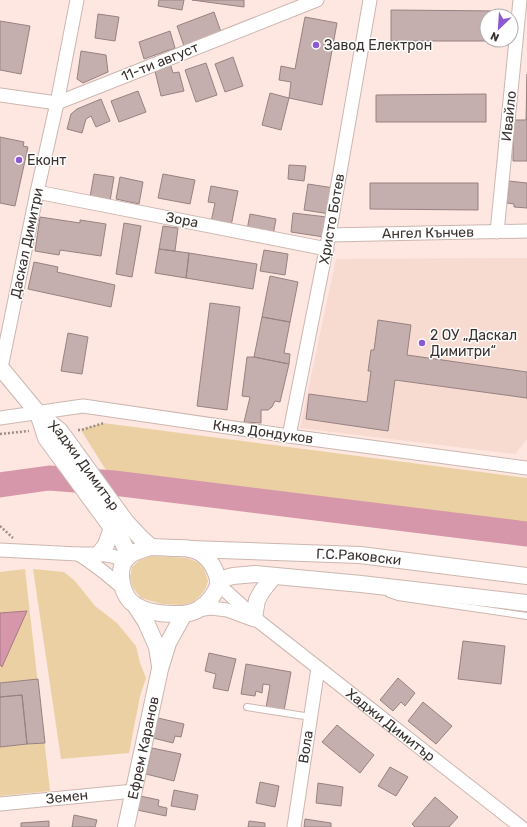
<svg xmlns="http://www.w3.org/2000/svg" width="527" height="827" font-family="Rubik,sans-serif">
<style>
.built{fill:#f7dad0}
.green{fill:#ebd0a4}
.water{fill:#d797aa;stroke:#a87985}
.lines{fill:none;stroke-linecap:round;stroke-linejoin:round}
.river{stroke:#d797aa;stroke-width:25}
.building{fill:#c5afae;stroke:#978282}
.service-casing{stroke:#ccb7b0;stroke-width:8}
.minor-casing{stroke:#ccb7b0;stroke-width:15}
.tertiary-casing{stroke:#ccb7b0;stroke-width:18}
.path{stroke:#9d8e89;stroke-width:2.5;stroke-dasharray:2 2;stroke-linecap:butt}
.service{stroke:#fff;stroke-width:6}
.minor{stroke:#fff;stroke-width:13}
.tertiary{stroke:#fff;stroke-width:16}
.poi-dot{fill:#8d59d2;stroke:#fff;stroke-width:1.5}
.labels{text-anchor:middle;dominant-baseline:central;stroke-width:3;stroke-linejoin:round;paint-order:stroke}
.poi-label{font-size:14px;fill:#3a322f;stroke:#fff;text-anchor:start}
.street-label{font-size:14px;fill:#3a322f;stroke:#fff}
</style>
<rect width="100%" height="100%" fill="#fde7e0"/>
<path class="built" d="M527,258V439L515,454L300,428L336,259Z"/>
<path class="green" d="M103,423L527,478V534L114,483L81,430Z
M152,556L188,558L199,563L204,569L208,581L206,588L201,595L193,602L183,605L162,604L141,598L133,588L130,578L132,567L140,560Z
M25,569L50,791L0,796V572Z
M33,569L64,572L75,581L95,606L117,623L136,646L140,663L146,678L140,696L129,753L61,759Z"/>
<path class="water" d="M27,611L2,667L0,665V613Z"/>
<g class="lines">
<path class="river" d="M0,485L49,478L114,483L527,534"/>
</g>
<path class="building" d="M159,0H184L182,10L158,6Z
M192,0H244V7Z
M391,10L500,11V16H487V40H500V41H391Z
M214,12L221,32L184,46L177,26Z
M98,14L119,17L115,41L95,38Z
M305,17L337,23L322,105L289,98L291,82L279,80L281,66L295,69Z
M0,21L30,26L21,74L0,70Z
M170,31L175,48L144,59L139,42Z
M81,51L106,55L108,72L83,83L77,79Z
M233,57L243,86L225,92L215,64Z
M170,63L173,73L179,72L184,91L161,96L154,67Z
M206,63L217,95L196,102L185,70Z
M527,74V161H513V120H526Z
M138,91L146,112L119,122L111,101Z
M270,93L289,98L281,130L262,125Z
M486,94V122H376V95Z
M101,99L110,121L96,127L91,116L86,119L82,133L67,129L71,114L77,109Z
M0,137L24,142L23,146L28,147L15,206L0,203Z
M289,165L306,166L304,181L288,179Z
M94,174L114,177L110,201L90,197Z
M163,174L195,180L190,204L158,198Z
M120,177L143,182L139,204L116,199Z
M509,181L527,183V208L514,207V204L507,203Z
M370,183H478V210L370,209Z
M308,184L334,188L330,214L304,210Z
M211,186L238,191L231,226L211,222L215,203L208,202Z
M293,213L327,217L324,237L291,232Z
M250,214L276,219L273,235L247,230Z
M40,217L80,223V220L106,224L101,256L60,250L59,255L35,251Z
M124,223L141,226L132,277L116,274Z
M163,226L178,228L175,251L159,249Z
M159,249L189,253L186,278L155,273Z
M264,250L288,254L285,275L260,271Z
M189,253L257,264L253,289L186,278Z
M34,262L58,267L57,272L115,285L111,307L28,289Z
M270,276L298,282L290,322L262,317Z
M210,303L240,307L227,410L197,406Z
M262,317L290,322L284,353L290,354L289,364L254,357Z
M378,320L411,325L407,355L527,372V398L395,380L388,431L306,419L309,394L367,402L371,371H368L371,350H374Z
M68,333L88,337L82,374L61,371Z
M247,357H254L289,364L280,402L275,401L272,407L268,410H261V423L244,422L250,397L242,396Z
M463,641L505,646L501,684L458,679Z
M209,653L236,659L228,691L213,688L216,674L205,671Z
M246,664L291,672L284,711L266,708L270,685L263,684L262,693L256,691L255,696L241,694Z
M398,678L415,693L405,706L401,702L393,711L380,700Z
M38,679L45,743L27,744L22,695L0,697V683Z
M22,695L27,744L0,747V697Z
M423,702L452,726L436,744L408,721Z
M158,718L184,724L181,737L175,736L173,743L153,738Z
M337,725L374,755L360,773L322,742Z
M152,748L181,754L174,781L146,774Z
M390,767L408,777L396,796L378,786Z
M260,782L279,786L275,807L256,803Z
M318,783L343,787L341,806L316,803Z
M174,790L198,795L195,810L171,806Z
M140,796L159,800L158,806L167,808L166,816L137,810Z
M435,797L458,817L449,827H415L412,824Z
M74,815L97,820L95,827H72Z
M305,819L331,823V827H304Z
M49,821V827H21V823Z
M249,821L265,823V827H248Z"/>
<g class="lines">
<g class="service-casing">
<path id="service" d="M389,594L398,597L527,616
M247,707L311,717"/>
</g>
<g class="minor-casing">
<g id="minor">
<path d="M0,95L57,103L317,0"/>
<path d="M37,192L327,249"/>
<path d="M497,232L520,0"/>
<path d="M329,235L527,231"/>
<path d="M1,368L37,192L57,103L77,0"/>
<path d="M0,418L83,406L289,436L527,468"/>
<path d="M289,436L329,235L370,0"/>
<path d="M0,550L78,554H99L112,556L125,560"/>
<path d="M78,554C95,564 109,576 124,589"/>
<path id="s1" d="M218,584L261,623L521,827"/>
<path d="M197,610L211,608L227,610L254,620"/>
<path d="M0,804L134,791"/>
<path d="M294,827L318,668"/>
</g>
</g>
<g class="tertiary-casing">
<g id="tertiary">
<path id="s2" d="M0,367L38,413L60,431L126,522L141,538L151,547"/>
<path d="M38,413L46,438L112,528C121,538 125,544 128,557"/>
<path d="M151,547C160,547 169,548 178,548C182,548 187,548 190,549C204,552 213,563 217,576C218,579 219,582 218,585C215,595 208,603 199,609C191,614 183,614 173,614C161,614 146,612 135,605C122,597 116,571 126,559C132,551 142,550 151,547Z"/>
<path id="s3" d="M190,549L360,555L527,576"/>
<path d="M99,554L106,545L112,528"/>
<path d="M218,580L233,576L255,574L361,584L527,603"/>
<path d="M135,605L146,622L157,647L160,666"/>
<path d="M254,617L257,600L262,591L274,576"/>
<path id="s4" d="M126,827L160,669L168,643L184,614"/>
</g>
</g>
<path class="path" d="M78,430H81L104,423
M0,434L29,431
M0,526L13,538"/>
<use href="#service" class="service"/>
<use href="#minor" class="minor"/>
<use href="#tertiary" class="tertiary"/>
</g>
<g class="poi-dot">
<circle cx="316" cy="45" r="4"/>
<circle cx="19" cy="160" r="4"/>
<circle cx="422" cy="343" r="4"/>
</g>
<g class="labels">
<g class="poi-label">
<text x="324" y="45">Завод Електрон</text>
<text x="27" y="160">Еконт</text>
<text x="430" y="335">2 ОУ „Даскал<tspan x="430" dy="16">Димитри“</tspan></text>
</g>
<g class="street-label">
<text transform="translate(160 62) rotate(-22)">11-ти август</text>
<text transform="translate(509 116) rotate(-84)">Ивайло</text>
<text transform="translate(332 219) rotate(-80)">Христо Ботев</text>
<text transform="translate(182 220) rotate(11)">Зора</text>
<text transform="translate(428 233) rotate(-1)">Ангел Кънчев</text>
<text transform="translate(27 243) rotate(-78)">Даскал Димитри</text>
<text transform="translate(263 432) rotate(8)">Княз Дондуков</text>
<text stroke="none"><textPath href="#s2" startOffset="130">Хаджи Димитър</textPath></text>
<text stroke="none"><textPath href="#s3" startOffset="169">Г.С.Раковски</textPath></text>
<text stroke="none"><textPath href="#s1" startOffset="223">Хаджи Димитър</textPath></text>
<text transform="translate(306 747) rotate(-81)">Вола</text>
<text stroke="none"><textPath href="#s4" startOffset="81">Ефрем Каранов</textPath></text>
<text transform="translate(67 797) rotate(-6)">Земен</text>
</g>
</g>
<g transform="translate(499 28) rotate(205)"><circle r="19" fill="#ffffff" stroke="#b0adac"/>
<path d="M0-3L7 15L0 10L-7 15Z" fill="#8d59d2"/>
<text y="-6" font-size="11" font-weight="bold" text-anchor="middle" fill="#3a322f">N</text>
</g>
</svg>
